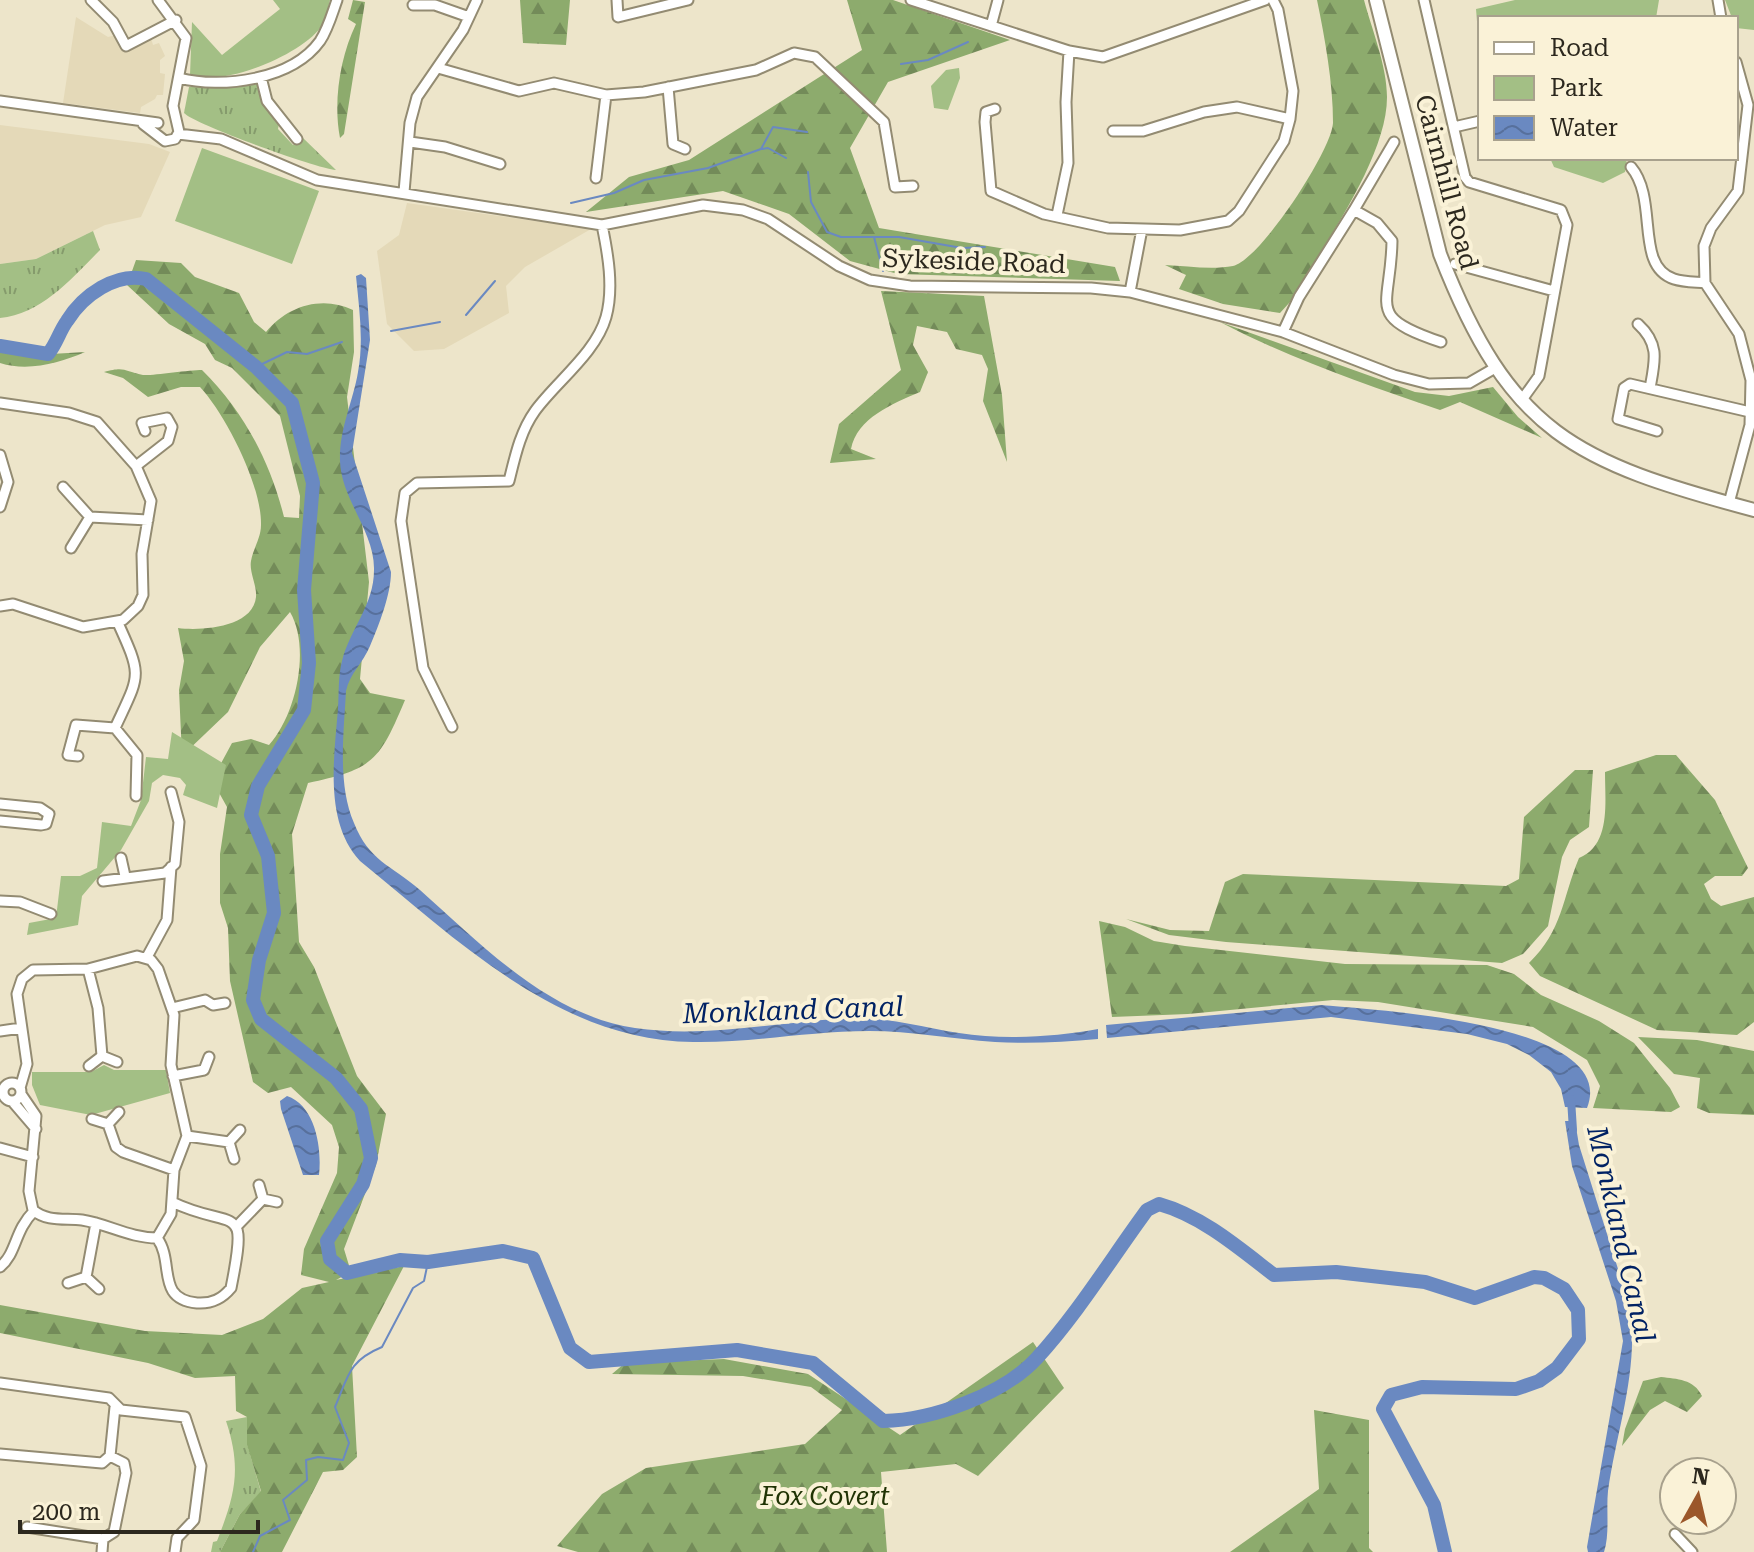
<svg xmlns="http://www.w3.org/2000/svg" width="1754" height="1552" font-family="'Roboto Serif',serif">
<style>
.built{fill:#e4d9b8}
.grass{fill:url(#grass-tufts)}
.forest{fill:url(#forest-firs)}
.park{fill:#a3bf85}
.water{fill:url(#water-waves)}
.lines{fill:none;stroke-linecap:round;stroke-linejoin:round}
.stream{stroke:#6a89c1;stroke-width:2}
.canal{stroke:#6a89c1;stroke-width:8}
.river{stroke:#6a89c1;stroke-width:14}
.minor-casing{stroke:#938b72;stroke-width:13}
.major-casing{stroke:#938b72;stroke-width:16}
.minor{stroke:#fff;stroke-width:9}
.major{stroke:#fff;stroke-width:12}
.labels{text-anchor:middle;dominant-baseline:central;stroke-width:8;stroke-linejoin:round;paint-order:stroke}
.street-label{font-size:26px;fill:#2c281e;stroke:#faf2d7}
.park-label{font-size:26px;font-style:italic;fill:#203304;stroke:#faf2d7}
.water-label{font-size:28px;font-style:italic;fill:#012264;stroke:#faf2d7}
</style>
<defs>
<pattern id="grass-tufts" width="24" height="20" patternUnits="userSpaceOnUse" patternTransform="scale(2)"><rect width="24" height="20" fill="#a3bf85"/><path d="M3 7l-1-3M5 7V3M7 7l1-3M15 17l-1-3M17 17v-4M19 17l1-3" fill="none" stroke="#859b6c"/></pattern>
<pattern id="forest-firs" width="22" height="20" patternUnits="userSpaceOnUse" patternTransform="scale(2)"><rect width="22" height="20" fill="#8dab6d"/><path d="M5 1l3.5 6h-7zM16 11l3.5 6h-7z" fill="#738b59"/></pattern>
<pattern id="water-waves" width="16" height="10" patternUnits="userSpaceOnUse" patternTransform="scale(2)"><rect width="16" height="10" fill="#6a89c1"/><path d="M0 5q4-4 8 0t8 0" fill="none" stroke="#57709c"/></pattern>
</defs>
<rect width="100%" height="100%" fill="#ede5ca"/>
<path class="built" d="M76,17L108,37L117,35L125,49L151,38L153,45L159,43L165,56L160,60V73L165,74L163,95H157L155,99L141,107L140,113L63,103Z
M0,125L149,144L170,152L141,217L105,225L36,259L0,264Z
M407,203L591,229L525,267L506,286L509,313L444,349L414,351L387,324L377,251L399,235Z"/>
<path class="grass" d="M255,80L259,82L264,106L279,124L278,129L293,145L302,137L336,170C317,169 194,124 184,113L189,87L234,85Z
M93,231L100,250C72,278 42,314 0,318V264L36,259Z
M247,1417V1444L261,1492L240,1514L220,1552H211L213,1542L217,1541C235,1495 242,1469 226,1421Z"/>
<path class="forest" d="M353,0L365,2L344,134L340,138C333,102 340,57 356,24L348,19Z
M520,0H570L566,45L523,43Z
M847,0H893L1010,40L888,82L850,148L879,228L1115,267L1120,281L898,274L850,261L789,214L723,191L586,212L629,177L689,160L862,50Z
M1317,0H1364C1372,30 1387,66 1387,97C1387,159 1322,247 1290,302L1280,313L1223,304L1179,289L1186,275L1165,265C1186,266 1212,270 1233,266C1260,260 1332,150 1333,123C1333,83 1325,39 1317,0Z
M136,260L181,263L195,277L239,293L254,322L266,332C287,306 322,295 353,310L354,352L347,397L369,582L360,679L370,693L405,700C379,762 373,769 308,783L292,834L299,942L314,967L357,1076L386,1114L376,1165L344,1249L351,1272L336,1280L404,1266L352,1366L357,1457L343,1470L323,1472L282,1552H220L240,1514L261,1491L247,1445V1417L236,1411L235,1376L195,1378L148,1363L0,1333V1305L145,1331L222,1335L263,1319L302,1288L329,1282L301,1275L304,1249L337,1173L339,1147L332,1125L291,1087L268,1093L253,1082L230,981L228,928L220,903V854L227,807L212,780L232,743L251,739L269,745C296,715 311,648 290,612L260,647L228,712L182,756L179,690L184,661L178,628C200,631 253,628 256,597C257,585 249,572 251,561C253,549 261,538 261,525C262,486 226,415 200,387H181L148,397L123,378L104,372C125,366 124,371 143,375C150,376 189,370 202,370C243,410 270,461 284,517L299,518L300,496L280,416L232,368L215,360L205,344L169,324L127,285Z
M881,291L984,296L1002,395L1007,462L983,401L988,369L982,355L956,349L947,332L917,326L913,345L928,372L920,392C892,404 857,418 851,449L876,459L830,463L839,424L901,370Z
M1220,322L1415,392L1449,396L1493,387L1518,417L1542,438L1460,402L1440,410C1364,384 1291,359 1220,322Z
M0,349L34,355L85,352C60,363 28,372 0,363Z
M1656,755H1676L1715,800L1748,868L1742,876H1715L1704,884L1711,899L1721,906L1754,897V1022L1737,1035L1657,1030L1540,976L1529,963C1563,930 1562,899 1579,858C1611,845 1605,803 1605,772Z
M1575,770H1593L1589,827L1570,840L1562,857L1548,926L1523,954L1502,963L1226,942L1169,935L1126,919L1170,930L1209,931L1225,882L1243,874L1506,886L1519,879L1524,817Z
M1099,921L1125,927L1154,941L1185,946L1345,964L1487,965L1514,974L1541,995L1599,1021L1634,1043L1670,1088L1680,1107L1671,1112L1593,1108L1600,1086L1587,1060L1533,1027L1378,1002L1333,1000L1188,1014L1112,1017Z
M1638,1037L1697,1040L1754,1051V1115L1709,1113L1697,1108L1700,1078L1674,1074Z
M1033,1342L1064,1388L978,1476L956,1464L881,1472L887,1552H578L557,1546L602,1494L646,1468L805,1444L842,1410L811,1387L743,1376L612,1374L625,1363L724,1359L808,1374L900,1435Z
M1661,1377C1677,1379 1694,1379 1702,1396L1687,1412L1665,1401L1650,1410L1622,1446L1625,1429L1643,1381Z
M1314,1410L1369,1420V1548L1373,1552H1230L1319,1489Z"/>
<path class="park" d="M273,0H330C328,7 327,17 323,24C305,54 222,88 190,75L192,22L222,55L280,9Z
M1515,0H1659L1656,18H1480V59L1476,9Z
M1754,0V30L1736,28V18H1732L1725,0Z
M959,68L960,78L948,110L934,108L931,86L946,70Z
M202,148L319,191L292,264L175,221Z
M1550,158H1627L1625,172L1603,183L1554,167Z
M172,732L226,765L217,808L183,795L186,785L180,778L163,775L152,783L149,801L121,850L82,896L78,925L27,935L29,923L56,918L61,876H80L97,868L102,822L131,826L141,800L146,757L168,759Z
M104,1065L114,1070H166L170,1093L91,1115L40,1105L32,1085V1072H91Z"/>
<path class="water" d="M361,274L366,278L370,340L352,453L391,572C391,594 379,625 370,646C363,663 350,673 346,691C344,732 337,784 354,823C369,861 391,865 420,890C482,945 548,1015 635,1028C709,1039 784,1020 858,1018C893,1018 925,1028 959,1033C1003,1040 1054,1037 1098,1029V1039C1064,1042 1030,1044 995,1042C953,1039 911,1031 869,1031C810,1031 752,1043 693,1042C560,1041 457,940 360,861C324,822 334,758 338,709C339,694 338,676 342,661C350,629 374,605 374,570C375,532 341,499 340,461C339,429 353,402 358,372C364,340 359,308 356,276Z
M1322,1005C1370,1010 1621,1022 1587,1108L1565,1107L1561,1089L1551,1072L1529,1055L1507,1044L1467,1034L1331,1017L1107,1038L1106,1025Z
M287,1096C316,1106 322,1149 319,1175H303L281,1109L280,1101Z
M1565,1121H1575L1579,1145L1630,1307C1639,1371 1617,1428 1608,1491C1606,1510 1610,1534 1604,1552H1588L1587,1547L1623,1341L1616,1301L1572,1166Z"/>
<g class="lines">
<path class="stream" d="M901,64L928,60L968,42
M762,149L768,148L786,158
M808,172L811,202L827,232L841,237H899L962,248L985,247
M571,203L614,193L644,180L708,168L761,149L773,127L807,132
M874,237L883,271
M466,315L495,281
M391,331L440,322
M256,367L287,352L307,354L342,342
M253,1552L260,1536L290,1520L283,1500L307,1480L306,1460L318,1457L343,1460L349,1443L335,1407C348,1377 348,1361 382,1347L413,1288L424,1281L428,1262"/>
<path class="canal" d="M1571,1099L1573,1130"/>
<path class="river" d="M0,346L48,354C57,343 59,332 67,321C83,295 116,272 146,279L256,367L292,403L313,483L304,590L309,663L304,710L258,786L251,815L268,856L274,913L259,960L253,1000L261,1019L336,1078L361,1109L371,1158L363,1184L327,1241L330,1259L347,1273L400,1260L428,1262L503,1251L533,1258L570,1348L589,1362L737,1350L813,1363L883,1421C932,1420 1003,1395 1037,1358C1078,1313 1111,1259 1147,1210L1159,1204C1202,1216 1239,1248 1274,1275L1336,1272L1425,1282L1475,1298L1534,1277L1544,1278L1564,1289L1578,1310L1579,1339L1557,1368L1539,1381L1516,1389L1422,1387L1391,1395L1383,1409L1434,1505L1445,1552"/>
<g class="minor-casing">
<path id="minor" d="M91,0L113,22L126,46L176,20
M617,0L618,17L688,0
M911,0L1069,51L1103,57L1265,0
M1424,0L1465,177L1469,182L1561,210L1567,225L1539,376L1521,401
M1718,0L1721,18
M413,5H435L469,17
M991,26L998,0
M438,68L519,91L554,83L606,95L644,92L756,70L794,53L815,57L884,122L895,187L913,186
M261,77L267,101L297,139
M179,78C222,89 292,80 320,41C328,29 332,14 337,0
M668,87L673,144L685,149
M0,101L158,123
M995,109L986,112L985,122L991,191L1044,214L1108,228L1180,230L1228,221L1239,211L1284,141L1290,119L1293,91L1278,10L1273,0
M143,124L165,141L175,139L179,132L173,106L186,38L158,0
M1454,127L1480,121
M1113,131H1143L1204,112L1237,107L1290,119
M178,134L221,139L317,180L602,225L703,205L743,210L768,219L839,266L870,280L910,286L1091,288L1130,292L1283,332L1394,375L1429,384L1469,383L1495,368
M410,142L445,147L500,164
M1631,167C1659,200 1634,266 1674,279C1683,282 1695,282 1705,283
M596,178L606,95
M404,192L410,123L417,97L463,30L477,0
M1354,210L1394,142
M1057,215L1068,163L1066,102L1069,51
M1455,264L1554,291
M1130,292L1142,229
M1638,324C1660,344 1655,361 1650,388
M1283,332L1299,297L1354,210L1377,223L1392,241C1391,308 1364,316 1441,342
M0,403L69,413L97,422L136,466L151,501L142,554L143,595L138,606L123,620L83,627L13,604L0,606
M1657,431L1618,419L1624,388L1630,384L1750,412
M0,455L8,482L0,507
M136,466L168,441L172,427L167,418L142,423L145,431
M63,487L90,517
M1729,503L1750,425L1751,380L1739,334L1705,283L1704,246L1711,228L1738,191L1748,105L1736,62
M71,548L90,517L148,520
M452,727L423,668L401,521L405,493L417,483L509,481C515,457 520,432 535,411C556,382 596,353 606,317C614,288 608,254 602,225
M115,728C140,674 143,678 118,623
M78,756L68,755L76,725L115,728L137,755L136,796
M0,804L40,808L49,814L46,824L41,825L0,821
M121,858L125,876
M103,881L165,873L175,864L179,822L171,792
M0,901L20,902L51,914
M147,957L167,920L171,867
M88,969L98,1008L102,1056L89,1066
M172,1008L205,1000L213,1005L225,1003
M0,1031L21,1028
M102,1056L117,1062
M173,1076L204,1070L209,1057
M3 1092a9 9 0 1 1 18 0a9 9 0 1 1-18 0Z
M20,1088L27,1064L17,994L22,979L33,970L88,969L137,956L151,960L158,969L174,1015L171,1065L187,1136L174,1170L171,1214L157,1238C130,1238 108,1224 82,1220C65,1218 47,1222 33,1210L29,1191L36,1116L21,1094
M12,1101L36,1129
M92,1119L108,1124L119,1112
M108,1124L116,1147L123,1152L174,1170
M187,1136L229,1142L240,1130
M229,1142L234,1159
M0,1148L33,1157
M259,1185L263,1199L277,1202
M236,1227L263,1199
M157,1238C175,1262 155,1299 197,1303C212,1304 222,1299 231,1288C249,1198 235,1232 172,1202
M0,1267C17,1253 14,1231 34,1211
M86,1277L96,1223
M68,1283L86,1277L99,1289
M0,1383L109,1398L121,1410L185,1417L201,1466L194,1520L177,1538L175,1552
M0,1454L102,1463L110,1456
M110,1456L115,1407
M27,1527L103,1539
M1675,1534L1692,1552
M102,1552L103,1539L114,1532L126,1473L124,1463L110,1456"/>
</g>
<g class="major-casing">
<path id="major" d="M1376,0L1440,254C1510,434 1575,462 1754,510"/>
</g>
<use href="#minor" class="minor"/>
<use href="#major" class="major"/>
</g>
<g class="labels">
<g class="street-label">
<text transform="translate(1447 182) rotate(75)">Cairnhill Road</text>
<text transform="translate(974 261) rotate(2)">Sykeside Road</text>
</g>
<g class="park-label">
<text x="825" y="1496">Fox Covert</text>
</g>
<g class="water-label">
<text transform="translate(793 1010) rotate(-2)">Monkland Canal</text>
<text transform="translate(1621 1234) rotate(77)">Monkland Canal</text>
</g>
</g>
<rect x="1478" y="16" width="260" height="144" fill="#faf2d7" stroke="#a8a18d" stroke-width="2"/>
<rect x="1494" y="42" width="40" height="12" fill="#ffffff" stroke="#a8a18d" stroke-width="2"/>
<text x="1550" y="56" font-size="24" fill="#2c281e">Road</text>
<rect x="1494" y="76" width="40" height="24" fill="#a3bf85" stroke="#a8a18d" stroke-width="2"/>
<text x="1550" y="96" font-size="24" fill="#2c281e">Park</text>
<rect x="1494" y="116" width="40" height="24" fill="url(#water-waves)" stroke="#a8a18d" stroke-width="2"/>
<text x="1550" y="136" font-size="24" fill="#2c281e">Water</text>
<g transform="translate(1698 1496) rotate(8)"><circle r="38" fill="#faf2d7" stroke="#a8a18d" stroke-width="2"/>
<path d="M0-6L14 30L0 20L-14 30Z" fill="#9b572a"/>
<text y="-12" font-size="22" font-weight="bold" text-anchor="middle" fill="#2c281e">N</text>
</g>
<path d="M20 1520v12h238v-12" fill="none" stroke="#2c281e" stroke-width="4"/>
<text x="32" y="1520" font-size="24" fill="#2c281e" stroke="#faf2d7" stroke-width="6" paint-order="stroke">200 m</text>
</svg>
